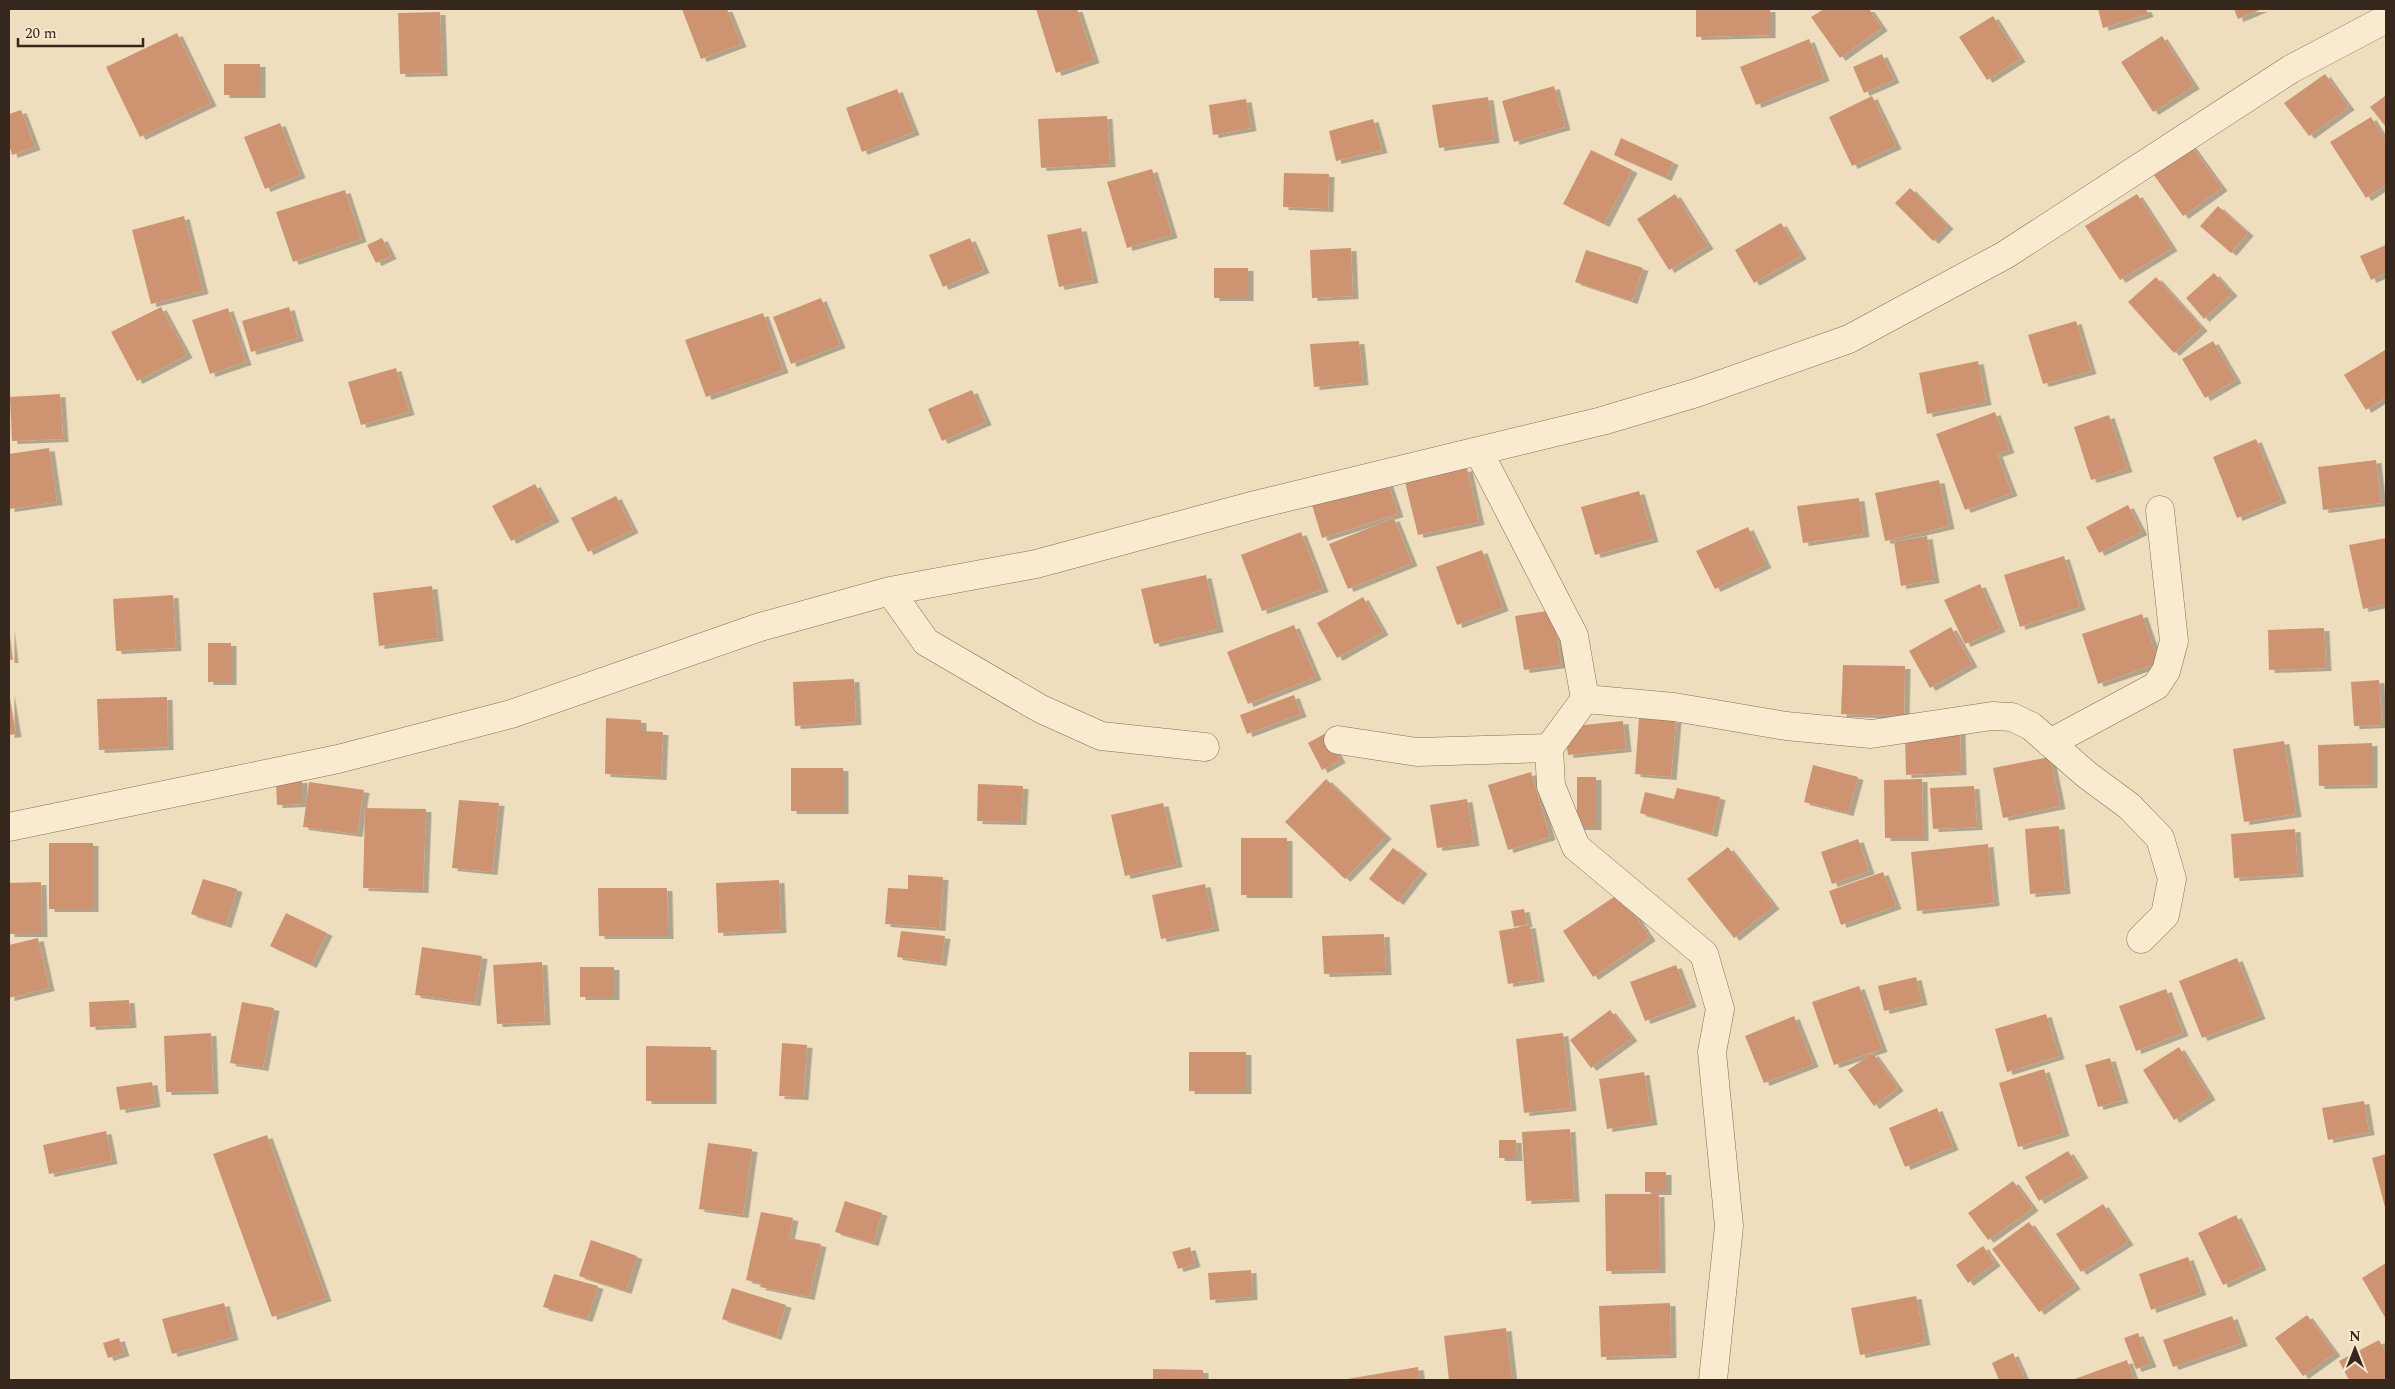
<svg xmlns="http://www.w3.org/2000/svg" width="2395" height="1389" font-family="Spectral,serif">
<style>
.building{fill:#ce9471;filter:url(#shadow)}
.lines{fill:none;stroke-linecap:round;stroke-linejoin:round}
.street-casing{stroke:#866e56;stroke-width:29}
.street{stroke:#f9ebd0;stroke-width:28}
</style>
<defs>
<filter id="shadow"><feDropShadow dx="5.5" dy="3" stdDeviation="0" flood-color="#0004"/></filter>
</defs>
<rect width="100%" height="100%" fill="#eedebd"/>
<path class="building" d="M682,9H727L741,44L701,59Z
M1036,9H1077L1094,60L1056,73Z
M1696,9H1770V35L1696,37Z
M1824,9H1869L1882,28L1840,58L1811,17Z
M2098,9H2146L2148,14L2103,28Z
M2234,9H2262L2238,19Z
M440,12L442,73L400,74L398,13Z
M1993,16L2020,59L1987,80L1959,37Z
M177,33L211,103L140,137L106,67Z
M2162,36L2194,86L2153,112L2121,62Z
M1809,39L1824,78L1756,105L1740,67Z
M1882,54L1894,80L1864,93L1853,67Z
M224,64H260V95H224Z
M2325,74L2349,107L2309,136L2284,103Z
M1554,86L1565,127L1514,142L1502,101Z
M897,89L914,132L862,152L846,108Z
M1872,96L1896,146L1852,166L1829,117Z
M2385,96L2386,97V127L2370,107Z
M1488,97L1494,140L1439,148L1432,105Z
M1246,99L1251,128L1213,135L1209,105Z
M21,110L35,147L12,155L9,144V114Z
M1107,116L1110,164L1041,168L1038,119Z
M2371,117L2386,141V185L2366,198L2330,142Z
M1373,119L1382,150L1336,161L1329,131Z
M280,123L300,175L265,189L244,137Z
M1621,138L1673,162L1666,178L1614,155Z
M2190,144L2222,188L2183,216L2151,171Z
M1591,150L1632,170L1604,224L1563,204Z
M1152,169L1172,235L1127,248L1107,182Z
M1284,173L1329,174L1328,209L1283,207Z
M1910,188L1948,226L1933,241L1895,203Z
M345,190L361,239L293,262L276,212Z
M1675,194L1708,246L1669,270L1637,219Z
M2137,194L2172,248L2120,280L2085,226Z
M2218,206L2248,233L2231,253L2200,226Z
M184,216L203,291L151,304L132,230Z
M1781,223L1801,256L1754,283L1735,250Z
M1081,228L1093,280L1059,287L1047,235Z
M382,238L391,256L376,263L367,245Z
M970,238L984,270L943,287L929,255Z
M2386,245V273L2371,280L2360,256Z
M1351,248L1353,296L1312,298L1310,250Z
M1586,250L1643,268L1632,301L1575,282Z
M1214,268H1248V298H1214Z
M2214,273L2232,293L2204,319L2186,298Z
M2156,277L2202,328L2174,353L2128,302Z
M821,298L840,345L791,364L773,317Z
M161,307L187,355L137,381L111,332Z
M289,307L298,338L251,352L242,321Z
M228,308L246,362L210,374L192,320Z
M763,313L783,370L706,397L685,340Z
M2076,321L2091,371L2043,384L2028,335Z
M1359,341L1363,382L1314,387L1310,344Z
M2213,341L2236,380L2205,398L2182,359Z
M2385,350L2386,397L2366,410L2344,375Z
M1978,361L1986,402L1927,414L1919,373Z
M396,368L409,412L361,425L348,382Z
M972,390L986,422L942,441L928,409Z
M60,394L63,439L12,441L10,397Z
M1995,412L2009,450L1997,454L2012,493L1965,510L1936,434Z
M2109,415L2127,469L2091,480L2074,427Z
M2256,439L2281,500L2237,518L2213,457Z
M49,448L57,502L9,509V454Z
M2376,460L2381,503L2323,510L2318,467Z
M1467,468L1479,522L1418,535L1405,482Z
M1939,480L1949,526L1885,541L1875,493Z
M1387,481L1398,514L1322,538L1312,505Z
M535,484L554,519L511,541L492,506Z
M1639,491L1653,539L1595,555L1581,507Z
M616,496L633,530L588,552L571,518Z
M1859,498L1864,534L1803,543L1797,506Z
M2128,505L2142,532L2099,553L2086,527Z
M1394,518L1412,563L1348,589L1329,544Z
M1748,527L1766,565L1715,589L1696,551Z
M1301,532L1323,589L1262,611L1241,555Z
M1927,536L1934,580L1901,586L1894,542Z
M2386,538V604L2363,609L2349,545Z
M1482,550L1503,608L1457,625L1436,567Z
M2064,556L2080,607L2020,627L2004,575Z
M1206,575L1218,629L1154,644L1141,589Z
M1980,584L2000,629L1965,644L1944,600Z
M432,586L438,638L379,646L373,593Z
M173,595L176,648L116,651L113,599Z
M1363,597L1383,632L1337,658L1317,623Z
M1553,610L1561,665L1524,670L1515,616Z
M2142,614L2159,663L2098,684L2082,634Z
M1294,625L1316,677L1248,704L1227,652Z
M9,627L13,660H9Z
M1951,627L1972,664L1930,688L1909,651Z
M2324,628L2326,668L2269,670L2268,630Z
M208,643H231V682H208Z
M1843,665L1905,666L1904,716L1841,714Z
M854,679L856,722L795,726L793,682Z
M2379,680L2382,725L2354,726L2351,682Z
M9,692L16,734L9,735Z
M1294,695L1301,714L1247,734L1240,715Z
M167,697L168,747L99,750L97,699Z
M606,718L641,720V731L663,732L661,777L605,774Z
M1639,718L1676,720L1671,777L1635,774Z
M1623,721L1626,749L1568,755L1564,727Z
M1960,731L1961,772L1906,775L1905,733Z
M1326,733L1340,760L1322,770L1308,743Z
M2284,741L2296,814L2244,822L2233,749Z
M2372,743V785L2319,786L2318,745Z
M2050,757L2060,806L2003,818L1993,768Z
M1813,765L1858,777L1848,813L1804,802Z
M791,768H843V811H791Z
M1531,772L1550,837L1508,850L1488,785Z
M1577,777H1596V827H1577Z
M1326,779L1386,836L1345,879L1285,822Z
M1922,779L1923,838H1885L1884,780Z
M302,780V804L277,805L276,781Z
M309,782L364,790L357,834L303,827Z
M978,784L1023,786L1021,822L977,821Z
M1974,786L1977,827L1933,829L1930,788Z
M1677,788L1720,797L1712,834L1640,813L1645,792L1674,799Z
M1467,799L1474,843L1437,848L1430,805Z
M459,800L499,803L492,872L452,868Z
M1163,803L1177,864L1125,876L1111,815Z
M365,808L426,809L423,890L363,888Z
M2059,826L2065,891L2030,894L2025,829Z
M2295,829L2298,874L2234,878L2231,834Z
M1241,838H1287V895H1241Z
M1858,839L1869,871L1832,884L1821,852Z
M49,843H93V909H49Z
M1988,844L1994,903L1917,911L1911,852Z
M1728,847L1774,906L1734,938L1687,879Z
M1393,848L1422,871L1398,902L1369,879Z
M1883,872L1896,906L1841,925L1829,891Z
M908,875L943,877L940,928L885,924L888,888L908,889Z
M203,879L237,889L226,925L191,914Z
M779,880L781,930L718,933L716,883Z
M41,882L42,934H9V883Z
M1205,884L1214,928L1161,939L1152,895Z
M598,888H667L668,936H599Z
M1620,893L1650,938L1593,977L1563,931Z
M1524,909L1527,924L1514,927L1511,911Z
M286,913L327,933L311,965L270,946Z
M1530,925L1539,979L1508,984L1499,931Z
M901,931L945,936L941,963L897,957Z
M1384,934L1386,972L1324,974L1322,936Z
M38,938L49,988L9,998V945Z
M422,947L482,956L475,1003L415,995Z
M2237,958L2260,1016L2202,1038L2179,981Z
M542,962L545,1022L497,1024L493,965Z
M1676,965L1691,1004L1645,1021L1630,982Z
M580,967H614V997H580Z
M1916,977L1922,1002L1884,1011L1878,986Z
M1859,986L1882,1049L1834,1065L1812,1002Z
M2166,989L2183,1033L2136,1051L2119,1006Z
M129,1000L131,1025L90,1027L89,1002Z
M242,1002L274,1008L263,1068L230,1063Z
M1610,1010L1632,1038L1591,1068L1570,1040Z
M2046,1014L2059,1056L2007,1072L1995,1029Z
M1794,1016L1813,1064L1764,1083L1745,1036Z
M211,1033L213,1091L166,1092L164,1036Z
M1563,1033L1571,1108L1524,1113L1516,1039Z
M782,1043L807,1045L803,1097L779,1096Z
M646,1046L711,1047V1101H646Z
M2179,1047L2210,1097L2174,1120L2143,1070Z
M1189,1052H1246V1091H1189Z
M1873,1053L1898,1088L1874,1106L1848,1070Z
M2110,1058L2123,1100L2098,1107L2085,1065Z
M2044,1069L2064,1133L2018,1147L1999,1083Z
M1644,1072L1652,1122L1607,1129L1599,1079Z
M152,1082L155,1104L120,1110L116,1087Z
M2364,1101L2369,1132L2328,1140L2322,1108Z
M1937,1108L1953,1147L1905,1167L1889,1128Z
M1570,1129L1574,1199L1526,1201L1522,1132Z
M106,1131L112,1161L49,1174L43,1145Z
M267,1135L326,1298L272,1317L213,1154Z
M1499,1140H1516L1517,1158H1499Z
M708,1143L752,1149L743,1215L699,1209Z
M2068,1151L2083,1175L2039,1201L2025,1177Z
M2386,1154V1211L2372,1158Z
M1645,1172H1666V1192H1645Z
M2013,1181L2033,1208L1988,1240L1968,1213Z
M1605,1194H1659L1660,1270L1606,1271Z
M845,1201L882,1213L873,1243L835,1232Z
M2103,1204L2128,1242L2081,1272L2056,1234Z
M761,1212L793,1218L789,1238L821,1244L809,1297L760,1287L761,1283L746,1280Z
M2236,1215L2261,1267L2223,1285L2198,1233Z
M2029,1222L2075,1286L2039,1312L1992,1249Z
M591,1240L637,1256L626,1291L579,1276Z
M1983,1246L1995,1263L1968,1283L1956,1265Z
M1190,1247L1195,1264L1178,1269L1172,1252Z
M2188,1257L2201,1292L2151,1310L2139,1274Z
M2386,1263V1319L2362,1278Z
M1251,1270L1252,1297L1210,1300L1208,1273Z
M554,1274L598,1286L587,1319L543,1307Z
M732,1288L786,1305L776,1337L722,1319Z
M1916,1296L1925,1342L1860,1355L1851,1308Z
M224,1303L233,1337L172,1354L162,1319Z
M1670,1303L1671,1355L1601,1357L1599,1306Z
M2307,1315L2335,1353L2303,1376L2275,1338Z
M2232,1316L2242,1343L2173,1367L2163,1340Z
M1506,1328L1512,1380H1449L1444,1336Z
M2138,1333L2151,1364L2136,1369L2124,1338Z
M119,1338L124,1353L108,1358L103,1343Z
M2379,1340L2386,1353V1380H2349L2339,1361Z
M2013,1353L2025,1380H1999L1992,1363Z
M2127,1360L2134,1380H2072Z
M1418,1367L1420,1380H1347V1379Z
M1153,1369L1203,1370V1380H1153Z"/>
<g class="lines">
<g class="street-casing">
<path id="street" d="M1479,452L1574,636L1585,699L1549,748L1551,786L1576,847L1704,954L1720,1009L1712,1052L1729,1226L1713,1380
M890,591L926,642L1041,709L1101,736L1205,747
M1585,699L1674,707L1786,726L1871,734L1992,716L2012,717L2031,726L2087,775L2129,806L2160,838L2172,879L2165,915L2141,939
M1338,740L1417,752L1549,748
M2050,743L2156,686L2166,671L2174,641L2160,510
M9,827L338,759L511,714L760,627L890,591L1036,564L1255,505L1602,421L1696,393L1849,339L2005,255L2291,69L2386,19"/>
</g>
<use href="#street" class="street"/>
</g>
<rect width="2395" height="1389" fill="none" stroke="#35271b" stroke-width="20"/>
<g transform="translate(2355 1349)" stroke="#f6e8cc" stroke-width="4" paint-order="stroke">
<path d="M0-4L9 19L0 12L-9 19Z" fill="#35271b"/>
<text y="-8" font-size="14" font-weight="bold" text-anchor="middle" fill="#35271b">N</text>
</g>
<path d="M18 38v8h125v-8" fill="none" stroke="#35271b" stroke-width="2.5"/>
<text x="25" y="38" font-size="15" fill="#35271b" stroke="#f6e8cc" stroke-width="4" paint-order="stroke">20 m</text>
</svg>
